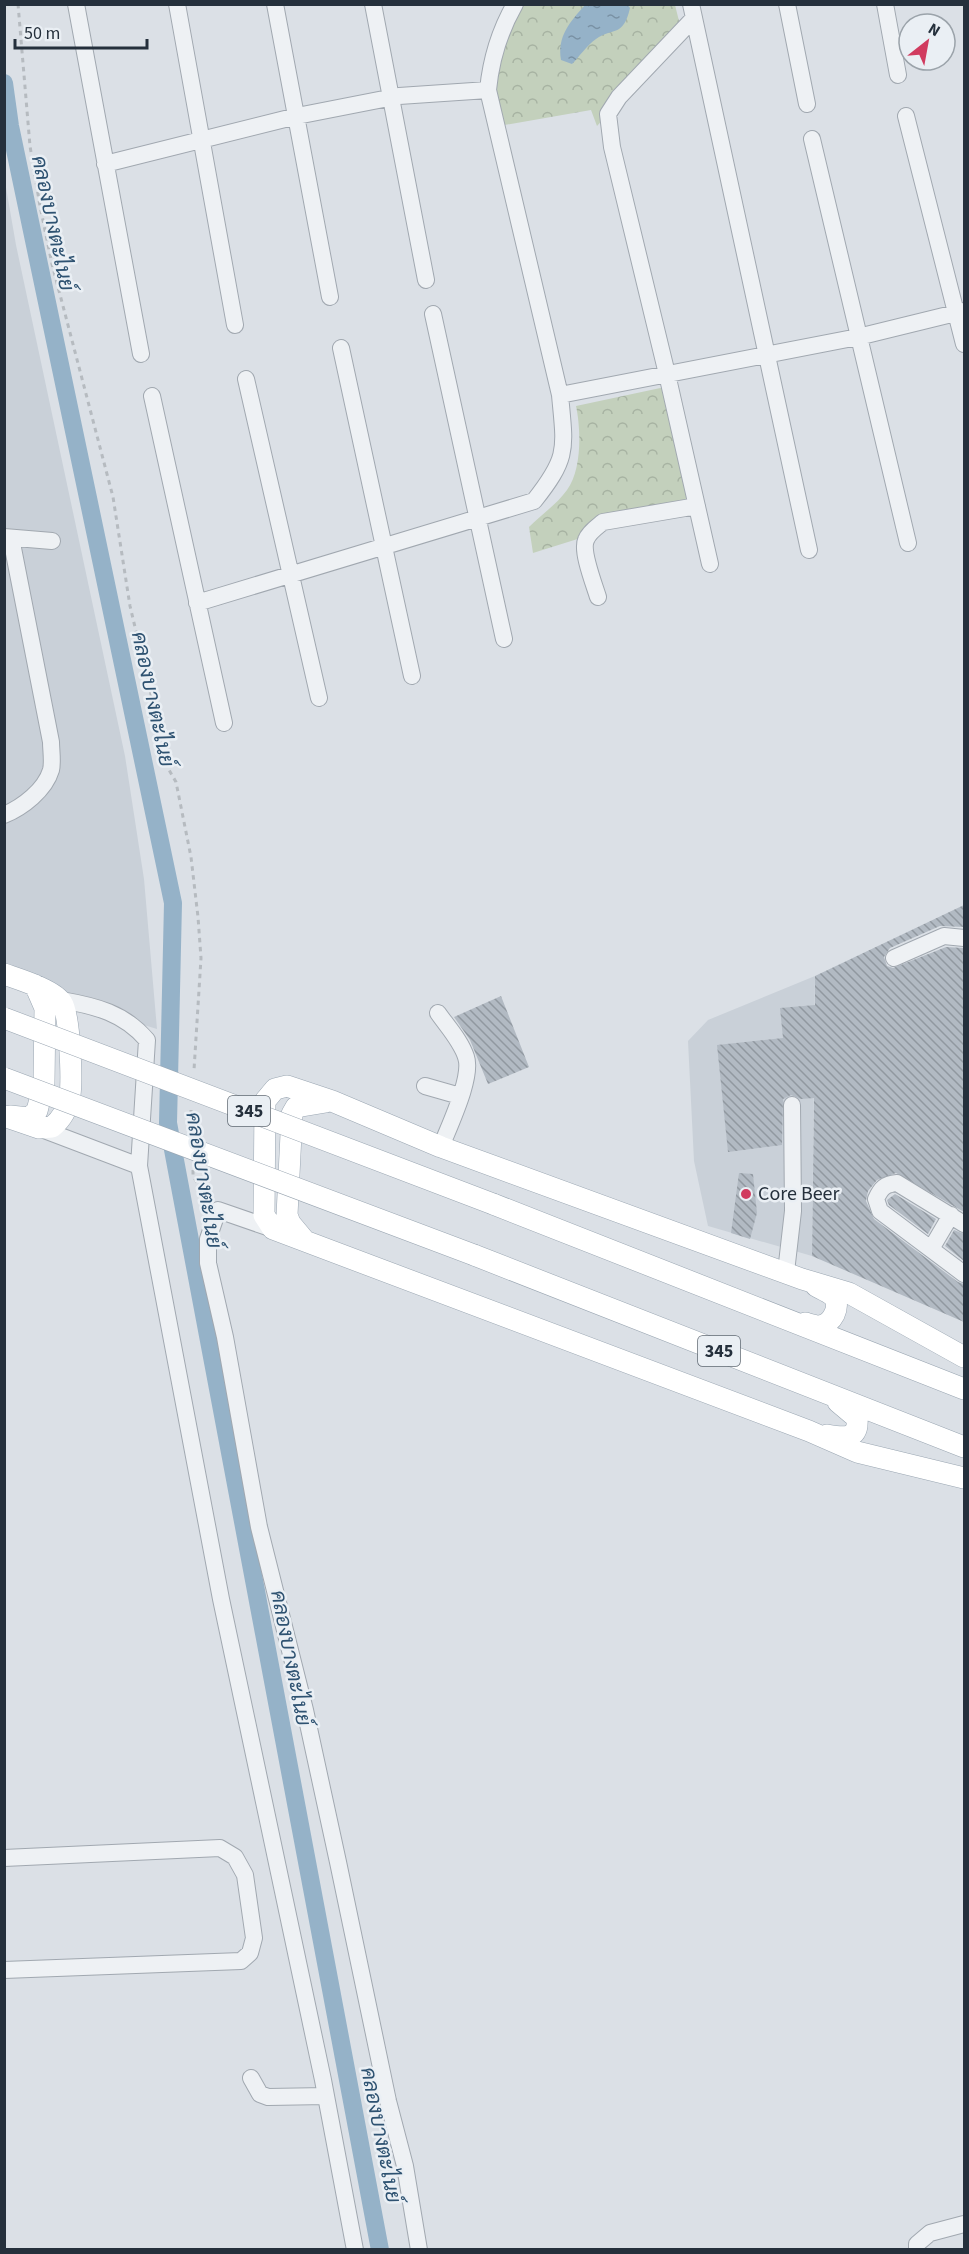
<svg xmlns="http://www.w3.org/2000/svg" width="969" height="2254" font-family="'Source Sans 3',Sarabun,sans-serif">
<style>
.built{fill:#c9d0d8}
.park{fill:url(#park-crowns)}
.water{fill:url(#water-ripples)}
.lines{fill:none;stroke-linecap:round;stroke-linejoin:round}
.canal{stroke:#95b2c8;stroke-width:18}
.building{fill:url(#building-back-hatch)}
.minor-casing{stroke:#a1a8b0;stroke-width:18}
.major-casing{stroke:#9aa6b2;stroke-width:22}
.path{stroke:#b6bbc0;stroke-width:3;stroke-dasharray:4.5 4.5;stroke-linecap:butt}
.minor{stroke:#eef1f4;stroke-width:16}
.major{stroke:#fff;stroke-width:21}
.major-bridge-casing{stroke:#9aa6b2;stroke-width:22;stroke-linecap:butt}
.major-bridge{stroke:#fff;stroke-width:21}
.poi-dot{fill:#d13b5f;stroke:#eaeff4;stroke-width:2}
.labels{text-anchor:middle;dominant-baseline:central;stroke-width:5;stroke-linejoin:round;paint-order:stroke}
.shield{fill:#eaeff4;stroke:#606973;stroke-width:1.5}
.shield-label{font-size:18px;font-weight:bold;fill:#25303c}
.poi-label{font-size:20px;fill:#25303c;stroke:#eaeff4;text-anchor:start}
.water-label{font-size:21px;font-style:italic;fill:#2e5271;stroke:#eaeff4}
</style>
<defs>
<pattern id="park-crowns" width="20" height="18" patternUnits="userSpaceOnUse" patternTransform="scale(1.5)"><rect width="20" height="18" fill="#c3d0bc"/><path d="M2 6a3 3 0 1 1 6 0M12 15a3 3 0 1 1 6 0" fill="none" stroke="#a7b3a2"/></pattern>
<pattern id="water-ripples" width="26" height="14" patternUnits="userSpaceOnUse" patternTransform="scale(1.5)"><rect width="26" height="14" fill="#95b2c8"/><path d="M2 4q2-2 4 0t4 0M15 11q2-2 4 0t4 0" fill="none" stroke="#7991a4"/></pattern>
<pattern id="building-back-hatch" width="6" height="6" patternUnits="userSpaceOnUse" patternTransform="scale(1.5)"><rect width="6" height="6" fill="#b2bac3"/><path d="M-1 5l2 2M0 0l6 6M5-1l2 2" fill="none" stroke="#9198a0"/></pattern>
</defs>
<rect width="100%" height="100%" fill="#dbe0e6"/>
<path class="built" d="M4,176L16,245L125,756L144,879L157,1029L61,1000L5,978Z
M815,976L812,1256L708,1226L694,1161L688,1041L708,1020Z"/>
<path class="park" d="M520,5H675L682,33L597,126L591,110L499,126L491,95L504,29Z
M665,387L689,504L533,553L529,527C541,515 557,504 567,490C582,470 581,429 576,406Z"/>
<path class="water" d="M585,5H628L630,8C623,38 613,27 596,39C587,45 579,57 572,64L561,60C557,36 570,22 585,5Z"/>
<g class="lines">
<path class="canal" d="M4,83L10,126L173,903L168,1123L380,2250"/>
</g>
<path class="building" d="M964,905V927L940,926L890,948L884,957L887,966L893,968L946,947L964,948V1212L896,1173L877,1180L868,1191L866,1201L874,1219L958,1282L964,1284V1322L812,1256L814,1098L801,1099L791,1095L783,1099L782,1145L728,1152L717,1045L783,1038L780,1008L815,1005V976Z
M501,996L529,1067L488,1084L470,1040L454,1017Z
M739,1173L753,1174L757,1213L750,1239L731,1233Z
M895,1194L936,1219L928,1234L889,1205L887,1200Z
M954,1230L964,1234V1261L945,1246Z"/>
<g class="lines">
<g class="minor-casing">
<path id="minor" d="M76,4L141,354
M177,4L235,325
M275,4L330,297
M373,4L426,280
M691,4L809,550
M787,4L807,104
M885,4L898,75
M694,18L619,97L608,114L612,147L667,374L710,564
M906,116L964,344
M812,139L908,543
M105,164L297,116L399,96L488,90
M433,314L504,639
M341,348L412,676
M246,379L319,698
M560,395L858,337L964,311
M152,396L224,723
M4,537L52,541
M598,597C594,584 581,551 586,540C589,532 597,527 603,522L697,506
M197,603L534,501C569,457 565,449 560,395L488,90C491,59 499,32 515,4
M4,815C23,807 45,790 51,770C53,762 51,750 51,742L11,538
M894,958L944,936L964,938
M61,1000C96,1006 124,1013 147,1040L139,1166L221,1599L323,2080L355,2250
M438,1013C447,1026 461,1041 466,1057C473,1077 449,1126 441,1147
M425,1086L460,1096
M39,1128L139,1166
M964,1224L897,1183C885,1184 881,1188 876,1199L880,1211L964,1274
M273,1229L218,1210L208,1239V1263L225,1337L259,1527L305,1710L338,1862L388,2101L405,2166L419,2250
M931,1249L951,1215
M786,1272L793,1211L792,1105
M4,1858L220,1848L235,1857L245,1875L254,1938L250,1953L241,1961L4,1970
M251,2078L260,2094L268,2097L326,2096
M917,2250V2244L930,2233L964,2224"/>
</g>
<g class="major-casing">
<path id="major" d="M4,974C18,979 55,990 62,1003C70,1015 72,1079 70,1095C68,1107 62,1119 52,1127L39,1128L4,1116
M10,1116L29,1118L37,1111L44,1083L45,1008L35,985
M493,1204L964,1389
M305,1241L290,1223L287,1215L292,1114L296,1107L326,1102
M474,1255L964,1447
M805,1323C809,1324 815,1326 819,1326C832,1325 842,1306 833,1296C829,1292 821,1289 816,1286
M964,1357L849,1293L802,1279L441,1147L332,1101L287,1086L275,1089L265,1101L264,1215L273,1229L809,1431L857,1452L964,1478
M827,1435C844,1438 859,1440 857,1418L838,1402"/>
</g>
<path class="path" d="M18,4L30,146L40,206L52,264L113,497L130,606L169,770L176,782L191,857L198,917L201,958L194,1070
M191,1110V1127
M193,1170V1176L207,1198"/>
<use href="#minor" class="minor"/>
<use href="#major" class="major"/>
<g class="major-bridge-casing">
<path id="major-bridge" d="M4,1018L493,1204
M4,1078L474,1255"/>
</g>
<use href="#major-bridge" class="major-bridge"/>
</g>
<circle class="poi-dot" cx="746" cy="1194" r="6"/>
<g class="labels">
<g class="shield">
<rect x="228" y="1096" width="42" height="30" rx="4.5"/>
<rect x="698" y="1336" width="42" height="30" rx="4.5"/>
</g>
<g class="shield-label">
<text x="249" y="1111">345</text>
<text x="719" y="1351">345</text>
</g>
<g class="poi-label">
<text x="758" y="1194">Core Beer</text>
</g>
<g class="water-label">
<text transform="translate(53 223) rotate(78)">คลองบางตะไนย์</text>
<text transform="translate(153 699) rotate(78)">คลองบางตะไนย์</text>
<text transform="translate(204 1180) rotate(81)">คลองบางตะไนย์</text>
<text transform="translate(291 1658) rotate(79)">คลองบางตะไนย์</text>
<text transform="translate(381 2135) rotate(79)">คลองบางตะไนย์</text>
</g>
</g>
<rect width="969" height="2254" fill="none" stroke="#25303c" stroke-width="12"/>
<g transform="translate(927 42) rotate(31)"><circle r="28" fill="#eaeff4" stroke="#9ba3aa" stroke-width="1.5"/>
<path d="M0-4.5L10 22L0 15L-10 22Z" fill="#d13b5f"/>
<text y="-9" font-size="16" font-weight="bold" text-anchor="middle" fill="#25303c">N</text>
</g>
<path d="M15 39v9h132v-9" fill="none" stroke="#25303c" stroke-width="3"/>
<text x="24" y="39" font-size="18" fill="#25303c" stroke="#eaeff4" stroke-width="4.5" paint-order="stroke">50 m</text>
</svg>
